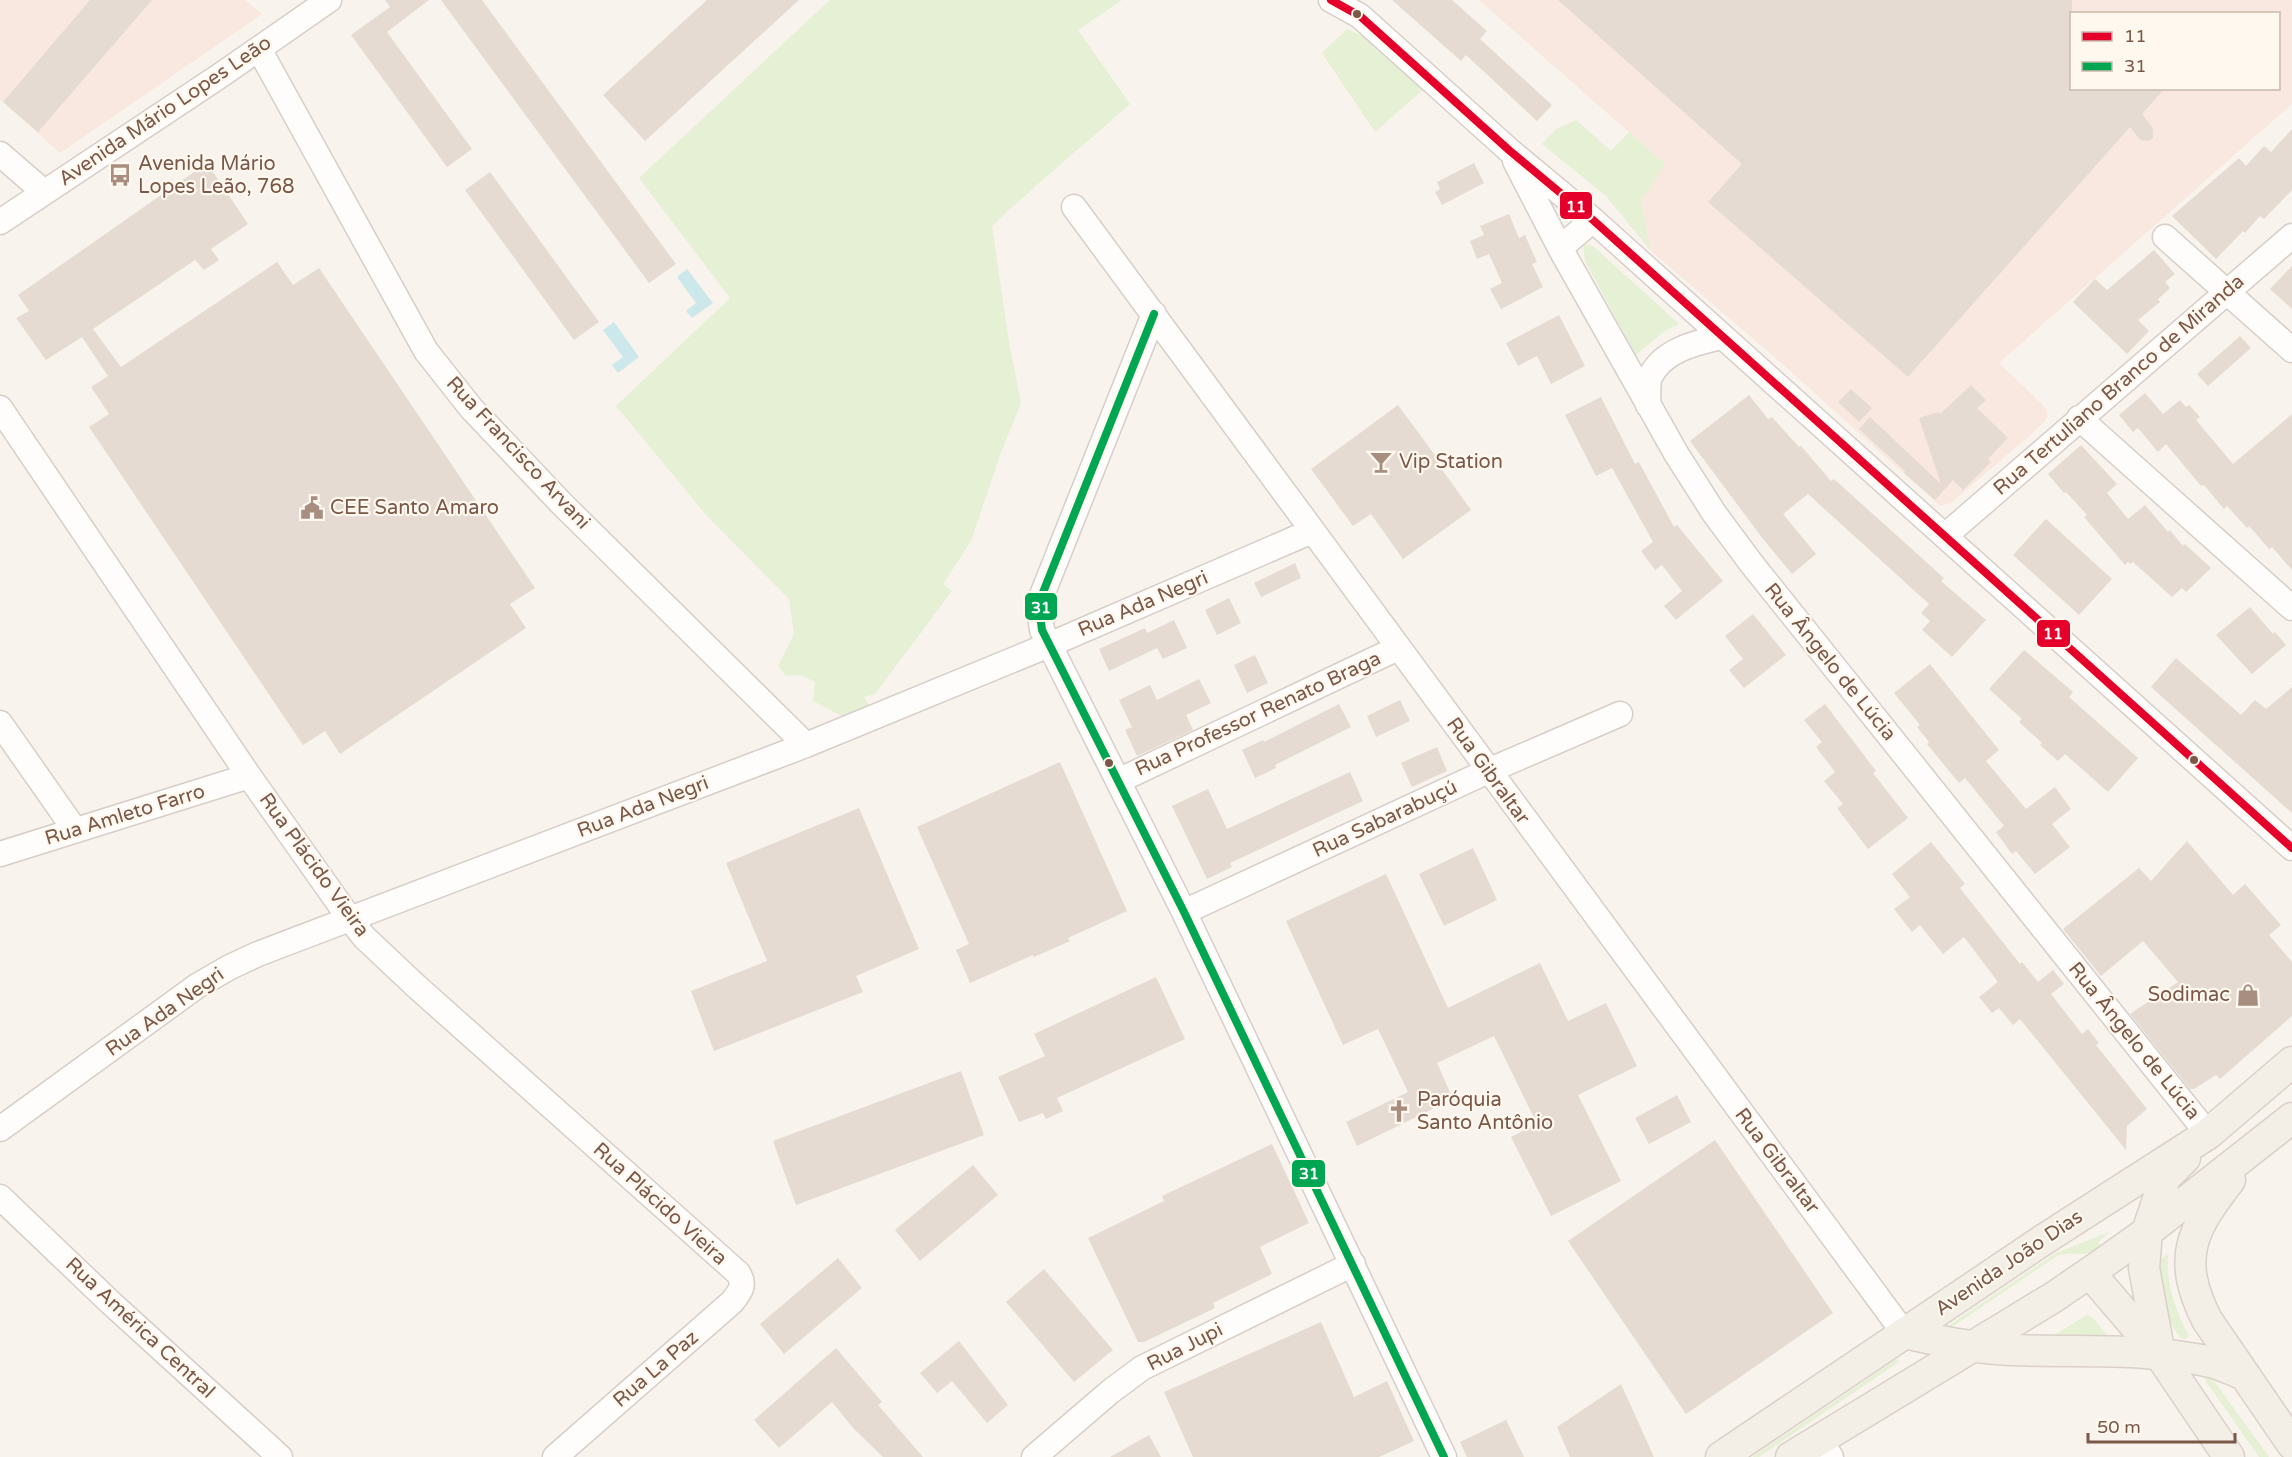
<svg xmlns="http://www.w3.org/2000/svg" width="2292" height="1457" font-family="'Varela Round',sans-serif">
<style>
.commercial{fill:#f9e8df;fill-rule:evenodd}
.green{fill:#e5f0d5}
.water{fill:#cce8eb}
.building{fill:#e5dbd3}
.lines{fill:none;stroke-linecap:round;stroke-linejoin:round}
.minor-casing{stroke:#d7cec8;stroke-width:27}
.major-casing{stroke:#dad0c9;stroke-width:33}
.minor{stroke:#fefdfc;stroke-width:24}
.major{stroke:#f3eee6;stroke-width:30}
.bus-1-casing{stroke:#fff8ef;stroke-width:12}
.bus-2-casing{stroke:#fff8ef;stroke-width:12}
.bus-1{stroke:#e4002b;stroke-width:8}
.bus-2{stroke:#00a651;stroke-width:8}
.bus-dot{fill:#7b5848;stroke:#fff8ef;stroke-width:2}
.labels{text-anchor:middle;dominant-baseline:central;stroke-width:4.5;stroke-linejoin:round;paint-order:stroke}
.street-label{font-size:20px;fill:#7b5848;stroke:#fff8ef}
.poi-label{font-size:20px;fill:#7b5848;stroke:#fff8ef;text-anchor:start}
.line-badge{stroke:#fff8ef;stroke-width:2}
.badge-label{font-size:16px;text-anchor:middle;font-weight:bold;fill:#fff}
</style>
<rect width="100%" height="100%" fill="#f8f3ec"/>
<path class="commercial" d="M0,0H245L262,14L60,153L0,99Z
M1479,0H2292V104L1999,363L2044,406L2047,411V418L2038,428L1951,503L1940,506L1788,369L1651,251L1641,201L1665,164ZM2072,14H2278V88H2072Z"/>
<path class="green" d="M830,0H1122L1078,30L1130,104C1084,145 1036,184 992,226L1009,342L1021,403L1000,455L971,541L943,584L952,591L875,694L864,697L869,705L842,716L813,701L815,682L800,675L786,676L778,666L794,634L789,599L708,517L616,406L730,298L639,178Z
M1347,29L1370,39L1425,88L1375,132L1322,53Z
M1576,120L1611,151L1629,132L1665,164L1641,201L1651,251L1606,196L1542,144L1556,129Z
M1583,244L1593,246L1679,324L1666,330L1636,355L1585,261Z
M2109,1232L2098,1242L2102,1247C2082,1260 2077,1250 2057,1256L1952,1327L1948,1326L2056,1253Z
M2168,1254C2166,1285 2175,1309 2189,1336L2185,1339L2180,1338L2167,1318L2156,1263Z
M2087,1315L2093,1318L2111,1340H2046Z
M1897,1359L1899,1362L1759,1457H1752Z
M2201,1374L2214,1381L2269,1457H2259Z"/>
<path class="water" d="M687,269L713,303L692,318L686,311L696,303L677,277Z
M614,322L639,357L618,373L612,365L623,357L603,330Z"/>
<path class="building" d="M90,0H152L38,132L3,102Z
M385,0H429L387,32L472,149L447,167L351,35L390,7Z
M441,0H482L676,264L649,283Z
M707,0H799L645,141L603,95Z
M1392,0H1452L1487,31L1480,39L1552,105L1537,121L1466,55L1461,61Z
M1558,0H2072V88H2165L2142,114L2153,128V138L2149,141L2140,140L2130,127L1908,377L1708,202L1742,164Z
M2292,129V190L2264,219L2260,216L2245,233L2243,231L2216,259L2172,216L2239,158L2246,166L2264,146L2271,152Z
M207,163L248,224L211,249L219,260L204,270L195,260L93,329L121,367L277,262L293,285L319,268L535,588L510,604L526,628L340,754L325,731L303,745L89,427L109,414L91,387L108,376L82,337L46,360L16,318L29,311L18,295Z
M1474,163L1484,183L1442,205L1435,192L1440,189L1437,182Z
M490,172L599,322L574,340L465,190Z
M1509,214L1519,238L1525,235L1537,262L1532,264L1543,287L1501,309L1490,289L1502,283L1489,254L1477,259L1470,241L1484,235L1480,226Z
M2154,250L2175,274L2165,282L2170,288L2158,299L2160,302L2138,320L2149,331L2127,354L2073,302L2095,279L2107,290Z
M2292,266V309L2270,289Z
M1559,315L1585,366L1551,384L1537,356L1518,366L1506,343Z
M2240,336L2251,348L2208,386L2197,374Z
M1971,385L1986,400L1977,408L2008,438L1988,459L1991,462L1963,490L1953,480L1935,500L1904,473L1905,471L1859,429L1870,417L1941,484L1919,418L1938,412L1940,414Z
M1851,389L1872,408L1859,422L1838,402Z
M2145,393L2163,414L2180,400L2186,407L2189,405L2200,417L2196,420L2233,464L2292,414V570L2272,547L2269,549L2249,526L2247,528L2227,506L2224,509L2204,485L2201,486L2166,444L2158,452L2138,428L2133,432L2119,415Z
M1749,395L1768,419L1772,417L1799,447L1801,446L1831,481L1834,479L1944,578L1941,581L1986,620L1952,657L1922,630L1930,621L1921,613L1929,604L1808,494L1783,514L1816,554L1792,574L1763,539L1690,441Z
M1601,397L1635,464L1639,462L1674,527L1677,525L1723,581L1676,620L1664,606L1682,591L1662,565L1655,570L1641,551L1653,542L1612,468L1596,476L1565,415Z
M1398,405L1440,462L1438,464L1471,510L1403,559L1371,514L1353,526L1311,469Z
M2081,445L2117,484L2107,493L2128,519L2145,505L2168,532L2170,530L2183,546L2185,544L2211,568L2186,592L2182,588L2172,597L2133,562L2130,564L2128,562L2125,565L2084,517L2087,515L2066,492L2064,493L2048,474Z
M2046,519L2112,579L2079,615L2013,555Z
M1295,563L1301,578L1261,597L1254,583Z
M1229,598L1241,623L1217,635L1205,610Z
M2250,607L2273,634L2275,632L2286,645L2252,674L2216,635Z
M1753,614L1786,655L1744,688L1729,670L1743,659L1725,636Z
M1174,620L1187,648L1163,659L1157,648L1109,671L1099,649L1145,628L1147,633Z
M2024,650L2073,692L2069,697L2138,758L2108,792L2065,754L2058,761L2040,745L2042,743L2019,722L2022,719L1989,689Z
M1255,655L1268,683L1247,693L1234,665Z
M2176,658L2241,715L2255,700L2266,709L2292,687V813L2151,687Z
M1930,664L1999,750L1986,761L2026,809L2055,787L2071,809L2052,824L2070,847L2035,874L2016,851L2012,854L1996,832L2004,826L1965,778L1959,783L1927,744L1929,742L1917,727L1920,725L1894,693Z
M1199,679L1211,703L1186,715L1193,730L1137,756L1125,730L1132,727L1119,700L1150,685L1157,700Z
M1400,700L1410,721L1376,737L1367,716Z
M1339,704L1351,727L1275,765L1276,768L1255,778L1242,750L1263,740L1264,742Z
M1825,704L1876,771L1873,773L1908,818L1868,849L1837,808L1843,804L1824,781L1835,772L1816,747L1822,742L1804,720Z
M1437,747L1447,771L1412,787L1401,763Z
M1060,762L1127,911L1068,938L1070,941L1034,957L1033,955L970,983L956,950L969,944L917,827Z
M1350,772L1363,801L1230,863L1232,867L1207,879L1172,806L1208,789L1227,829Z
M859,808L919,949L856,976L863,992L714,1051L691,991L767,961L726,863Z
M2187,841L2233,895L2245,884L2281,925L2269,935L2292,962V1016L2220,1079L2216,1075L2194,1089H2190L2130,1014L2178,982L2143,941L2101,976L2063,929L2139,868L2151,881Z
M1931,842L1965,884L1960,888L2020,964L2022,962L2038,982L2053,970L2064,984L2051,994L2082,1034L2088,1029L2099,1043L2096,1045L2147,1109L2127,1126L2126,1150L2020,1019L2013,1025L1999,1008L1992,1013L1979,997L1998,982L1964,937L1943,954L1920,925L1912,932L1894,909L1910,897L1892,874Z
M1473,848L1497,900L1444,926L1419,874Z
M1386,874L1448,1008L1540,963L1568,1021L1606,1003L1637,1066L1578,1095L1621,1181L1551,1216L1511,1137L1537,1124L1494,1036L1437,1063L1453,1099L1357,1146L1346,1122L1408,1092L1378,1029L1343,1045L1286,921Z
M1156,977L1185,1039L1057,1098L1063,1111L1046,1119L1043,1113L1019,1122L998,1077L1045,1056L1034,1034Z
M961,1071L984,1135L796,1205L773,1141Z
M1677,1095L1691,1122L1649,1144L1635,1118Z
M1715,1140L1833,1313L1686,1414L1568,1241Z
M1272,1144L1309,1223L1260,1247L1272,1274L1213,1303L1215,1308L1144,1342H1138L1088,1238L1164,1201L1162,1196Z
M973,1165L998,1195L920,1261L895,1230Z
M838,1258L862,1288L784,1354L760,1324Z
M1044,1269L1113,1350L1074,1382L1006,1302Z
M1321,1322L1354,1397L1387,1381L1414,1441L1379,1457H1193L1164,1392Z
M959,1341L1008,1405L987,1423L952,1381L937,1393L920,1373Z
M836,1348L882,1402L878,1405L923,1457H883L853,1428L832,1402L779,1448L754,1420Z
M1621,1384L1654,1457H1570L1557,1427Z
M1506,1420L1524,1457H1467L1460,1442Z
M1149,1435L1161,1457H1110Z"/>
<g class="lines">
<g class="minor-casing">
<path id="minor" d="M1331,0L1360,16L1510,151L1593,220L2292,848
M259,49L426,351L471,408L562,504L806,745
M0,154L44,192
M1515,161L1560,248L1677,455L1714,513L1751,563L2208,1134
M1074,207L1904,1333
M0,222L221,75L329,0
M2165,237L2292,350
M1560,248L1593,220
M1154,314L1042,595L1040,614L1042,630L1184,912L1444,1457
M1648,405C1649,397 1647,385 1650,377C1663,350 1695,343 1721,337
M0,408L249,776L350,919L364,937L416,986L738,1273C746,1285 740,1292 732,1302L555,1457
M2079,418L2292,608
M1946,535L2292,236
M0,723L75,830
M1118,781L1398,648
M0,854L249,776
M1184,912L1488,771L1620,714
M0,1129L197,986L230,967L258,954L806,745L1049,645L1312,531
M0,1197L111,1303L280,1457
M1819,1439L1831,1457
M1034,1457L1111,1391L1142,1368L1353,1264"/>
</g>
<g class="major-casing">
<path id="major" d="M2230,1180C2191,1230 2176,1259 2207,1320L2292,1444
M2090,1273L2160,1355L2229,1457
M1904,1333C1941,1341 1976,1349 2013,1350C2081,1353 2144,1347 2211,1362C2222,1365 2234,1371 2245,1375
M2160,1355L2144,1268L2147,1232L2165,1178L2185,1158
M1721,1457L2043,1240L2208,1134L2292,1062
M1791,1457L2054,1297L2102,1264L2147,1232L2292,1118"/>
</g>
<use href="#minor" class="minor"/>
<use href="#major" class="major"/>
<g class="bus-1-casing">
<path id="bus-1" d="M1331,0L1360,16L1510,151L1593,220L2292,848"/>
</g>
<g class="bus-2-casing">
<path id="bus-2" d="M1154,314L1042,595L1040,614L1042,630L1184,912L1444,1457"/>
</g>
<use href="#bus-1" class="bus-1"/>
<use href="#bus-2" class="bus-2"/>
</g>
<defs>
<g id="bus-bare" transform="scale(1.8)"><path d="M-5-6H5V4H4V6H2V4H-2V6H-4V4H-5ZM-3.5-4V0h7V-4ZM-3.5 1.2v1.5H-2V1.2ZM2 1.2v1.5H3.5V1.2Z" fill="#a78e81" stroke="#fff8ef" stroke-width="2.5" paint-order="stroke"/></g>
<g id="bar-bare" transform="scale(1.8)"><path d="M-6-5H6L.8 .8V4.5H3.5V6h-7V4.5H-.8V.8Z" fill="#a78e81" stroke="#fff8ef" stroke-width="2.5" paint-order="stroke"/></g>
<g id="civic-bare" transform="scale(1.8)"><path d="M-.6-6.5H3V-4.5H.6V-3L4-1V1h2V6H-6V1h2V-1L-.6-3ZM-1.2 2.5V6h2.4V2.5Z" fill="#a78e81" stroke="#fff8ef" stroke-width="2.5" paint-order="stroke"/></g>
<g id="shop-bare" transform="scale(1.8)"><path d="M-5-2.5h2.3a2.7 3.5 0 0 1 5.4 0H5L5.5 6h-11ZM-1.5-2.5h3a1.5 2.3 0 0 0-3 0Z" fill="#a78e81" stroke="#fff8ef" stroke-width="2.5" paint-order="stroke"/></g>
<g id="church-bare" transform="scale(1.8)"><path d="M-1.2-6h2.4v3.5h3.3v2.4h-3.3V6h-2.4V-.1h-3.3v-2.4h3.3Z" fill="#a78e81" stroke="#fff8ef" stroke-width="2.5" paint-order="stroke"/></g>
</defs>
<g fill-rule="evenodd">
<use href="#bus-bare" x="120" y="175"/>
<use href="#bar-bare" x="1381" y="462"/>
<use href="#civic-bare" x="312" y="508"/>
<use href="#shop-bare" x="2248" y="995"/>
<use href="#church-bare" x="1399" y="1111"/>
</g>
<g class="bus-dot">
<circle cx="1357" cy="14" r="5"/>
<circle cx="2194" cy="760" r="5"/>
<circle cx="1109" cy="763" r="5"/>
</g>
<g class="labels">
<g class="street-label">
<text transform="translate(165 111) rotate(-34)">Avenida Mário Lopes Leão</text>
<text transform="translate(2119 385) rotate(-41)">Rua Tertuliano Branco de Miranda</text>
<text transform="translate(518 453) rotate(47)">Rua Francisco Arvani</text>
<text transform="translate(1143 604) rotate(-23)">Rua Ada Negri</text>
<text transform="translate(1830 662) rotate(51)">Rua Ângelo de Lúcia</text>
<text transform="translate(1258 714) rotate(-25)">Rua Professor Renato Braga</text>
<text transform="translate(1488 771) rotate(54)">Rua Gibraltar</text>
<text transform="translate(643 807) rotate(-21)">Rua Ada Negri</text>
<text transform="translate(125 815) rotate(-17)">Rua Amleto Farro</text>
<text transform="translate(1385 819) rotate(-25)">Rua Sabarabuçú</text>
<text transform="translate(314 865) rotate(54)">Rua Plácido Vieira</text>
<text transform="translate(165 1012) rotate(-35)">Rua Ada Negri</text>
<text transform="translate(2134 1041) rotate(51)">Rua Ângelo de Lúcia</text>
<text transform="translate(1777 1161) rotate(53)">Rua Gibraltar</text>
<text transform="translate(660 1204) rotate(42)">Rua Plácido Vieira</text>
<text transform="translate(2009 1263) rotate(-34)">Avenida João Dias</text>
<text transform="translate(140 1328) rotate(43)">Rua América Central</text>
<text transform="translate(1185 1347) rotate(-27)">Rua Jupi</text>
<text transform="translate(656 1369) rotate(-41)">Rua La Paz</text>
</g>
<g class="poi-label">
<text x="138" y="164">Avenida Mário<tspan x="138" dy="23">Lopes Leão, 768</tspan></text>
<text x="1399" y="462">Vip Station</text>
<text x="330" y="508">CEE Santo Amaro</text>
<text x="2230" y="995" text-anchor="end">Sodimac</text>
<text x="1417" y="1100">Paróquia<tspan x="1417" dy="23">Santo Antônio</tspan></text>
</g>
</g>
<g class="line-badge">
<rect x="1559" y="191" width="34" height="29" rx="6" fill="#e4002b"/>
<rect x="1024" y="592" width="34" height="29" rx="6" fill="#00a651"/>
<rect x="2036" y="619" width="35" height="29" rx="6" fill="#e4002b"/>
<rect x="1291" y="1159" width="35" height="29" rx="6" fill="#00a651"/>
</g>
<g class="badge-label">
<text x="1576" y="212">11</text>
<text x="1041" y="613">31</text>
<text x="2053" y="639">11</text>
<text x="1309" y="1179">31</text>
</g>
<rect x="2070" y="12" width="210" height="78" fill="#fff8ef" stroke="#cab8ac" stroke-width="1.5"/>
<rect x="2082" y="32" width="30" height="9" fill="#e4002b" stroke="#cab8ac" stroke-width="1.5"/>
<text x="2124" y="42" font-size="18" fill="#7b5848">11</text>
<rect x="2082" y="62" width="30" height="9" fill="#00a651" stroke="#cab8ac" stroke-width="1.5"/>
<text x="2124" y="72" font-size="18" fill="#7b5848">31</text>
<path d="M2088 1433v9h147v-9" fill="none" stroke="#7b5848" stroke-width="3"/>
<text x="2097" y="1433" font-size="18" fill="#7b5848" stroke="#fff8ef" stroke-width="4.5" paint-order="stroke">50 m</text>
</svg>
